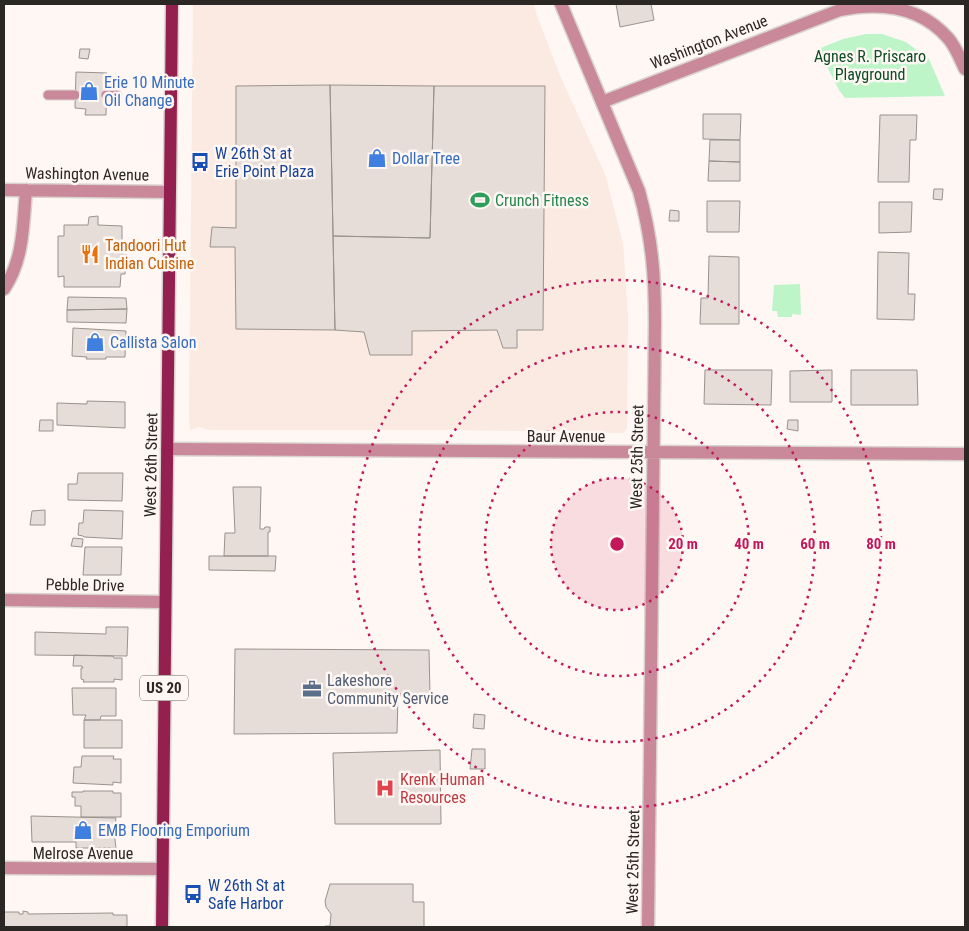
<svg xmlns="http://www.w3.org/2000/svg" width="969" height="931" font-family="'Roboto Condensed',sans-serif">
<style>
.built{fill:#faeae1}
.green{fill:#bdf5c9}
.building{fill:#e6ddd8;stroke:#9a928d}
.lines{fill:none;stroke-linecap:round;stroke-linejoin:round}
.service-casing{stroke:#d9d2ce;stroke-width:11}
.minor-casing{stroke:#d9d2ce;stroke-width:15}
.primary-casing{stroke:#d9d2ce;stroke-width:15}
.service{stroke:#c9899b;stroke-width:9}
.minor{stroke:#c9899b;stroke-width:12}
.primary{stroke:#93204f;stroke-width:12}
.ring{fill:none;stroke:#c2185b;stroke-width:2.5;stroke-dasharray:2.5 5}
.labels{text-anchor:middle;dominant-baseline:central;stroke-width:5;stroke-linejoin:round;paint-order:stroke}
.shield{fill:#fff7f3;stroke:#6a6563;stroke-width:1}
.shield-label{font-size:15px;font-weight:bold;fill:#2a2725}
.street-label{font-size:16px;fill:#2a2725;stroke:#fff7f3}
.park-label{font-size:16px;fill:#0c4b24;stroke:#fff7f3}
.shop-label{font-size:16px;fill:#366cbe;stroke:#fff7f3;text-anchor:start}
.transit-label{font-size:16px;fill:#164399;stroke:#fff7f3;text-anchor:start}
.leisure-label{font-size:16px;fill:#27864d;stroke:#fff7f3;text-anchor:start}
.food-label{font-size:16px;fill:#c56008;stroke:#fff7f3;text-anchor:start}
.service-label{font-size:16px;fill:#4e5e75;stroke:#fff7f3;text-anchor:start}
.health-label{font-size:16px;fill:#be3a42;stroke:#fff7f3;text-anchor:start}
.centre{fill:#c2185b;stroke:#fff7f3;stroke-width:2.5}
.ring-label{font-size:15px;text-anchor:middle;font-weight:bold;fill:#c2185b;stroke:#fff7f3;stroke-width:5;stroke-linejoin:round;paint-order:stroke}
</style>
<rect width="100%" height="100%" fill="#fff7f3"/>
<path class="built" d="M193,4H534L537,16L561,78L605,174L623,243L628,317L627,429L623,433L461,430H210L199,427L190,430L189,416Z"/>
<path class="green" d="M866,34H882L906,42L929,59L945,96L845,98L839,90L818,49L843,39Z
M800,284L801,315L792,314V317H778L777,311H772L774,285Z"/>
<path class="building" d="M616,4H651L654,20L620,27Z
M80,49H90L88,59L79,58Z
M76,72L107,73L106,115H85L86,109L75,108Z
M330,85L434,86L430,238L333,236Z
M330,85L335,330L236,329L235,247H210L212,227L236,228V86Z
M434,86H545L543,330H517V348H503L497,330L412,331V355H370L364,332L335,330L333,236L430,238Z
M703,114H741L740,140L703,139Z
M880,115H917L916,140H910L909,182H878Z
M710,140H740V162L709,161Z
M709,161L740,162V181H708Z
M934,189H943L942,200L933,199Z
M707,201H740L739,232H707Z
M879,202H912L911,232L879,233Z
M670,210L679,211V221H669Z
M98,216V225L122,226V255H127L125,274H121L120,287H64V276L58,277V236H64V225H88L89,217Z
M878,252L909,253L908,294H915L914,320L877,319Z
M709,256L739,257V324H700L701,298H708Z
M68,297L126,298L127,309L67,310Z
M127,309L126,323L67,322V310Z
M73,328L126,331L125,357H106V359H86L87,357L72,356Z
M705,370H772L771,405L704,404Z
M832,370V402H790V371Z
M851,370H917L918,405H851Z
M87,401L125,402V428L57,425V403L87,404Z
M40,420H53V431H39Z
M788,420H798V431L787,429Z
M78,473H123L122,501L68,500V484H77Z
M233,487H261L260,529H264L265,527H270V532H268V556H224L225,533H235Z
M45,510V525H30L32,511Z
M84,510L123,511L122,539L84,537L83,536L78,535L79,523H83Z
M73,538L83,539L82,547L71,546Z
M85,547H122L121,575H83Z
M209,556H276L275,571L209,570Z
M106,627H128L127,656L35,655V632L106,634Z
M235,649L429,650L430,695H398L397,733L234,734Z
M74,655L113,656L114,658H122V680L114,679V682H83L84,680L81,679V668H83L82,666H73Z
M72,688H116V716H101L100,720H84L86,715H73Z
M474,714L485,715L484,729L473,728Z
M84,720H122V748H84Z
M472,749H485V769H470Z
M440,750L441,824H335L333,753Z
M82,756H114L113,759H121V783L113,782V785L73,783L74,767H81Z
M83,791H113V793H121V817H81V806H75V797H72V792H83Z
M31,816L116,818L114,832L116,848H76V842H32Z
M330,884H413V902H424V927H325V926H330L331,914L326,907L325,901Z
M23,911L28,912V914L113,913V915H127V927H4V912H19V914H23Z"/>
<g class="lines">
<g class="service-casing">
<path id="service" d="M48,95H75
M106,95H117"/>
</g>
<g class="minor-casing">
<path id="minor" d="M561,4L639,191C652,238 655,275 655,324L648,927
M602,102L840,10C880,2 920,6 948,38C956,47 960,59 965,69
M4,190L169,192
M4,289C24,259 23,224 26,190
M167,449L965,454
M4,600L165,602
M4,868L162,869"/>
</g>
<g class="primary-casing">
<path id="primary" d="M162,927L172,4"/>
</g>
<use href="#service" class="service"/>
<use href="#minor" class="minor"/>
<use href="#primary" class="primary"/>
</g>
<circle cx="617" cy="544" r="66" fill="#c2185b" fill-opacity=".12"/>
<g class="ring">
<circle cx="617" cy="544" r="66"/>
<circle cx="617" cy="544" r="132"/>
<circle cx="617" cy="544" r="198"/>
<circle cx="617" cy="544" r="264"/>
</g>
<defs>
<g id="shop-bare" transform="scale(1.5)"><path d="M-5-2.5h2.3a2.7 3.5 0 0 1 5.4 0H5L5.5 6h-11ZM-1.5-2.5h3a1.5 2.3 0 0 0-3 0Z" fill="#3f7fe0" stroke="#fff7f3" stroke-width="2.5" paint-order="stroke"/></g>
<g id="bus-bare" transform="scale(1.5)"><path d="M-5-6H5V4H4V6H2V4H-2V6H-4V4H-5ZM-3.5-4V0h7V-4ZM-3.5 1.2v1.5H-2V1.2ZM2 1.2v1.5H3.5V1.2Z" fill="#1a4fb4" stroke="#fff7f3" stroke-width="2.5" paint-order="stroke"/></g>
<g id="stadium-bare" transform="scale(1.5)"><path d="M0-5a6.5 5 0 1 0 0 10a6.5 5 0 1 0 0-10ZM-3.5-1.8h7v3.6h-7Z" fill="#2e9e5b" stroke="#fff7f3" stroke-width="2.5" paint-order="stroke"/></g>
<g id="restaurant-bare" transform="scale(1.5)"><path d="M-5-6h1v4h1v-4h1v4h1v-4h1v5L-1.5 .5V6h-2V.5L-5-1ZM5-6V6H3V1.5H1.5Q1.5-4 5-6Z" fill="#e8710a" stroke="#fff7f3" stroke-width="2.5" paint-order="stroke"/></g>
<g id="office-bare" transform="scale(1.5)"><path d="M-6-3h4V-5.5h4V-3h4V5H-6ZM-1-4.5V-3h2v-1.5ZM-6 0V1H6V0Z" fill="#5c6f8a" stroke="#fff7f3" stroke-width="2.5" paint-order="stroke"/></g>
<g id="hospital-bare" transform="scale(1.5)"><path d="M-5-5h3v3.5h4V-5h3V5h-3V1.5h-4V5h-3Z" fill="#e0444e" stroke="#fff7f3" stroke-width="2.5" paint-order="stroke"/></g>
</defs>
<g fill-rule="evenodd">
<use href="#shop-bare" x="89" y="91"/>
<use href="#shop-bare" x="377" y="158"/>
<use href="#bus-bare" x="200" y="162"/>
<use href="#stadium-bare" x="480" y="200"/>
<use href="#restaurant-bare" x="90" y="254"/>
<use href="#shop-bare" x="95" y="342"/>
<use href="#office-bare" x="312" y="689"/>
<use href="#hospital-bare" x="385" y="788"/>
<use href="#shop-bare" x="83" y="830"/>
<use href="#bus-bare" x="193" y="894"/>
</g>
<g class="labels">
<rect class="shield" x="140" y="675.5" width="48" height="25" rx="4"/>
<g class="shield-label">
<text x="164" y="688">US 20</text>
</g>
<g class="street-label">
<text transform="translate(709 42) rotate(-21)">Washington Avenue</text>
<text transform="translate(87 174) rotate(1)">Washington Avenue</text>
<text x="566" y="436">Baur Avenue</text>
<text transform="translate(637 457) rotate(-89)">West 25th Street</text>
<text transform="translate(151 465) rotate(-89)">West 26th Street</text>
<text transform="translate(85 585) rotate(1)">Pebble Drive</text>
<text x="83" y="853">Melrose Avenue</text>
<text transform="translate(633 862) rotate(-89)">West 25th Street</text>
</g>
<g class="park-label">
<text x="870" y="56">Agnes R. Priscaro<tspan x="870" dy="18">Playground</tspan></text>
</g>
<g class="shop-label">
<text x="104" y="82">Erie 10 Minute<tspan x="104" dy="18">Oil Change</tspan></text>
<text x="392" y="158">Dollar Tree</text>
<text x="110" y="342">Callista Salon</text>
<text x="98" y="830">EMB Flooring Emporium</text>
</g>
<g class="transit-label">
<text x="215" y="153">W 26th St at<tspan x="215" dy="18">Erie Point Plaza</tspan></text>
<text x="208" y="885">W 26th St at<tspan x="208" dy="18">Safe Harbor</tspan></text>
</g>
<g class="leisure-label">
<text x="495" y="200">Crunch Fitness</text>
</g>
<g class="food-label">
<text x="105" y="245">Tandoori Hut<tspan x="105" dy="18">Indian Cuisine</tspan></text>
</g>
<g class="service-label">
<text x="327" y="680">Lakeshore<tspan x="327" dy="18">Community Service</tspan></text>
</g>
<g class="health-label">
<text x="400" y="779">Krenk Human<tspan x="400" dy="18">Resources</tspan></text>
</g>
</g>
<circle cx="617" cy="544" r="8" class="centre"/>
<g class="ring-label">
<text x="683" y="549">20 m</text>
<text x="749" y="549">40 m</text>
<text x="815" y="549">60 m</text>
<text x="881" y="549">80 m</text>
</g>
<rect width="969" height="931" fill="none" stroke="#2a2725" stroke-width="10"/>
</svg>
